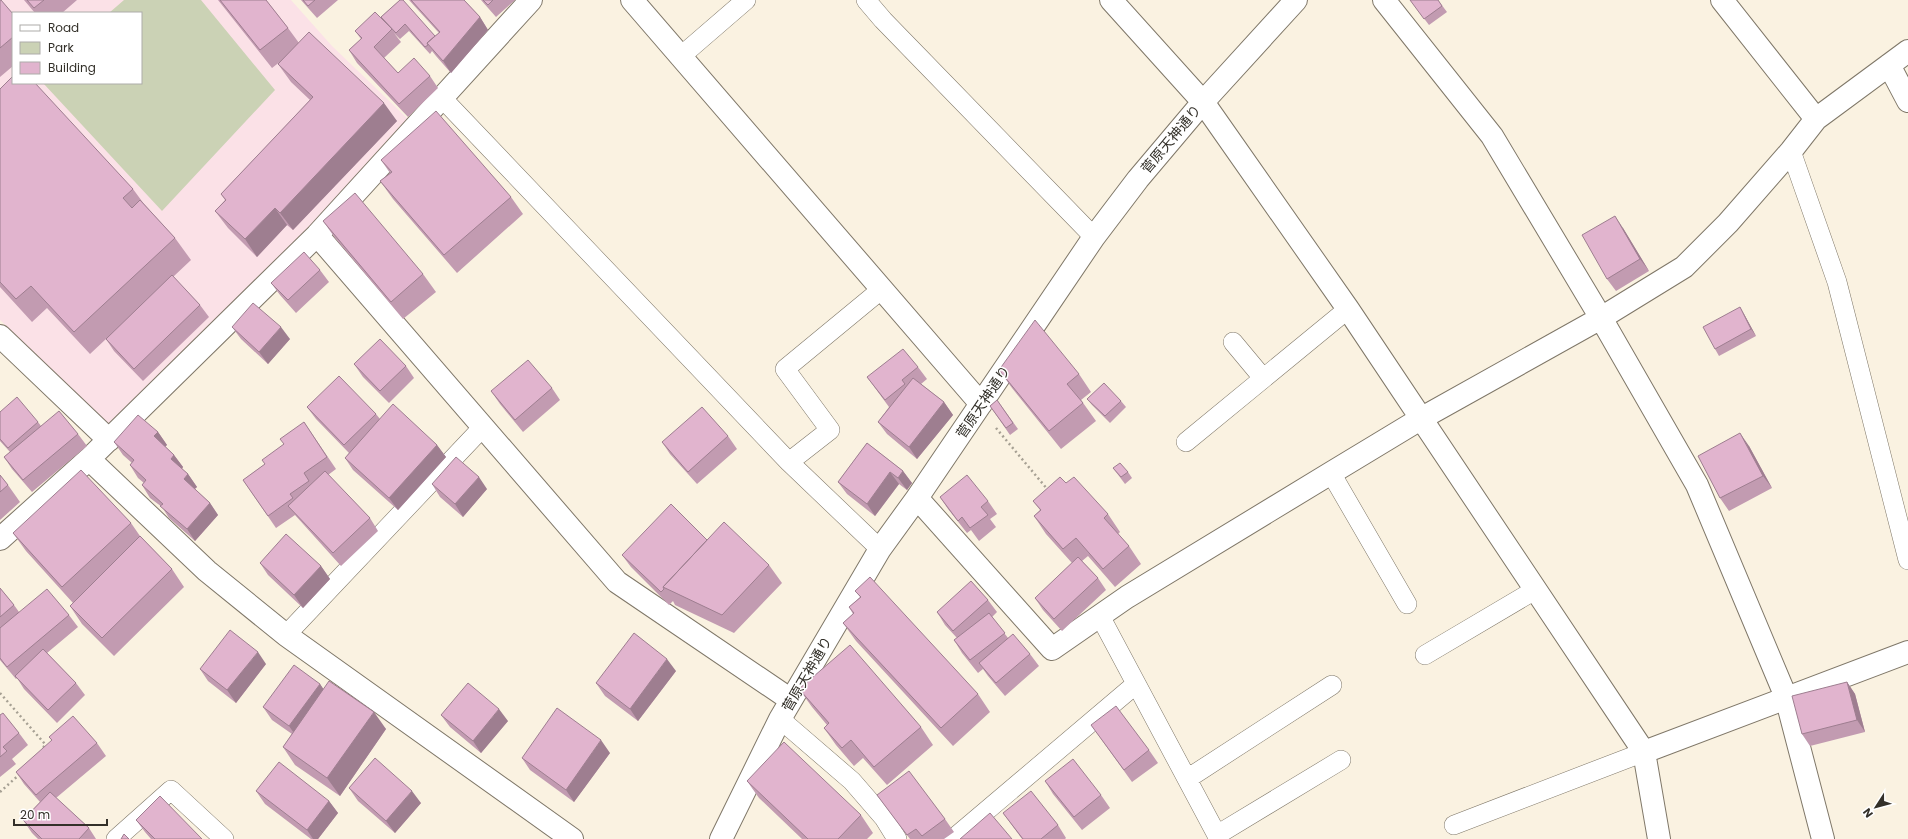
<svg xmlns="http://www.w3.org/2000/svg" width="1908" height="839" font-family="Poppins,'Noto Sans JP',sans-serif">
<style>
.education{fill:#fbe1e7;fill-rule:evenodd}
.green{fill:#cbd2b5}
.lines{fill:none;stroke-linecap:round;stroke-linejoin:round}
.service-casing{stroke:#7f7768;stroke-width:20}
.minor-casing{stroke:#7f7768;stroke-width:24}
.path{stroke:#a6a093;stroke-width:2.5;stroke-dasharray:2 3;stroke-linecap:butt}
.service{stroke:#fff;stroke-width:19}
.minor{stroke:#fff;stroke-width:22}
.wall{fill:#c29bb1}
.shaded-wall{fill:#9e7e90}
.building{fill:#e1b4ce;stroke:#9e7e90}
.labels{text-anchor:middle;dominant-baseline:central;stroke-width:3;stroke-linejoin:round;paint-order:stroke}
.street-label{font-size:14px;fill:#333029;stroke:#fff}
</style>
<rect width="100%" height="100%" fill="#faf2e1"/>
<path class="education" d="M0,0H291L332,46L409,120L253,290L108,424L0,320ZM13,13H141V83H13Z"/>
<path class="green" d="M124,0H201L275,90L162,211L43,83H141V13H109Z"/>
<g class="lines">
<g class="service-casing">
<path id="service" d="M866,0L883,20L1094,237
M680,57L746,0
M442,98L789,462L880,549
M1791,151L1837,282L1908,560
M1233,342L1263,378
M1186,442L1348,309
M789,462L830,430L785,369L882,289
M1331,473L1407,604
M1100,616L1219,839
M286,635L482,428
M1425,655L1535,590
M780,719L852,781L884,818L897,839
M1187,779L1332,685
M1454,825L1644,752
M1217,835L1341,760
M116,839L171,790L224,839
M953,839L1136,684"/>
</g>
<g class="minor-casing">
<path id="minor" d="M632,0L981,404
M1111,0L1203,102L1348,309L1644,752L1659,839
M1384,0L1492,136L1601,318L1697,485L1786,697L1823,839
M1722,0L1816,119
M1889,65L1908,101
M317,235L617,582L791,700
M0,336L109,440
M89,459L207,571L286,635L572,839
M917,498L1052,649L1127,597L1331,473L1422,418L1601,318L1684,267L1728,223L1791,151L1816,119L1908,51
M0,539L89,459L317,235L531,0
M1644,752L1908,652
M721,839L780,719L880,549L917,498L1094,237L1138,179L1203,102L1296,0"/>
</g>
<path class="path" d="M996,428L1048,490
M0,693L45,744L42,751
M0,792L21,773"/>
<use href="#service" class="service"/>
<use href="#minor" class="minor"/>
</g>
<path class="wall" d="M0,0L13,14V66L0,77Z
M24,0H77L62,13H35Z
M218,0H266L288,28L299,43L397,121L293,230L287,225L257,257L228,228L215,211L225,200L221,194L310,100L291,82L278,64L281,61L272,68Z
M301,0H338L317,18Z
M400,0L435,36L439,33L409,0H464L480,17L488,30L451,73L436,56L432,51L430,54L409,31L400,39L394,33L401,42L384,58L398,73L430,76L438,88L408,117L357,63L349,50L361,39L355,31L385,22L381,17Z
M481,0H515L496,17Z
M1410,0H1438L1447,12L1429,25Z
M0,89L133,189L144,204L175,238L191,260L173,277L200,305L209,317L143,381L114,351L106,339L90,354L47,308L32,322L0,287Z
M381,160L511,197L523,214L457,273L393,199L380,181L390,173Z
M323,221L423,274L436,292L403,319L335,238Z
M1623,228L1649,271L1616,291L1607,279Z
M320,270L329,282L296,313L280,295L271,283Z
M1740,307L1744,314L1756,336L1719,356L1715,349Z
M232,327L290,339L268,364L241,339Z
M354,364L406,366L414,378L389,403L363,377Z
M918,367L927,379L921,384L944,402L953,415L917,459L887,434L878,422L889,407L867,377Z
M999,370L1079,374L1091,392L1081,400L1096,421L1061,449L1012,388Z
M552,388L560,400L523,432L500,404L491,391Z
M1087,399L1121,401L1126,407L1110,423L1092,405Z
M997,400L1018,429L1010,435L990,406Z
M307,407L376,414L380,419L437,445L446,457L398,510L353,470L345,458L349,453L316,419Z
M0,412L38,422L41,426L78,434L87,446L32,492L12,469L4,457L10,452L0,441Z
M304,422L336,469L328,475L370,518L378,531L341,566L295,515L276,528L243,480L265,464Z
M158,432L167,445L165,446L174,455L183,467L182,469L188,474L197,487L195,489L210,503L218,515L195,541L169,518L162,507L150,498L142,485L144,483L138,478L130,465L132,463L123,455L114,442Z
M728,436L737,449L697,484L670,454L662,442Z
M867,443L903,471L912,483L907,490L899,484L875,516L847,494L838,482Z
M1749,446L1772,488L1729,511L1720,498Z
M1113,468L1128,472L1132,478L1125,484Z
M0,475L8,485L20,502L0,520Z
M1066,483L1108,514L1120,532L1118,534L1129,546L1141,564L1115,587L1088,556L1082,561L1098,578L1106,590L1062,631L1043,610L1035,598L1072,563L1046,534L1034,516L1040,510L1033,501Z
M432,484L487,489L463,517L440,497Z
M940,497L988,501L997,514L990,519L996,527L979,541L971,530L967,533L948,509Z
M131,523L140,536L172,569L184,587L114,656L82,624L70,606L73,603L26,551L13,533Z
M707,540L769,565L782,583L734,633L675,605L673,601L669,605L631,567L622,555Z
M260,563L321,566L330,579L303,608L268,575Z
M0,588L14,605L19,612L69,615L78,627L47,653L76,683L85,695L57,723L24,689L17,678L16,679L0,660Z
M855,591L978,694L990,712L953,746L856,641L843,623L853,614L849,607L860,597Z
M988,600L997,612L992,617L1008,638L1030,654L1039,666L1005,696L988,676L983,669L978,673L962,653L954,640L957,638L945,625L937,612Z
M266,664L236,703L208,681L200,669Z
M676,671L638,721L605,696L596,683Z
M1847,682L1855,694L1865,732L1810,746L1802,734Z
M320,684L323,689L386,729L340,796L295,765L283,747L292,734L272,720L263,707Z
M799,689L921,727L933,745L887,785L863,758L854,766L836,745L824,728L827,725L812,707Z
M0,715L19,733L28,745L12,759L16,764L0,777Z
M441,715L508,721L481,753L450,727Z
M1091,725L1149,750L1158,763L1132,782Z
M49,737L97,743L106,756L56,798L89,828L96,839H38L32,833L23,820L40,802L24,784L16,772L52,741Z
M610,753L574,802L530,770L522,758Z
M747,781L861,815L873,833L867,839H802L759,798Z
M1045,781L1101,795L1110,808L1082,830L1053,794Z
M349,788L421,803L395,833L358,801Z
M256,791L329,801L338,813L318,839H311L265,804Z
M877,795L945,819L954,832L944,839H910Z
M1003,813L1058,825L1066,838L1065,839H1022Z
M136,820L202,839H151L145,832Z"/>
<path class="shaded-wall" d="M480,17L488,30L451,73L443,61Z
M384,103L397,121L293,230L280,213Z
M275,208L287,225L257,257L245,239Z
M1615,216L1623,228L1649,271L1640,259Z
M1740,307L1744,314L1756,336L1751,329Z
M281,327L290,339L268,364L259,352Z
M944,402L953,415L917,459L909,447Z
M158,432L167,445L163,449L154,436Z
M1740,433L1749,446L1772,488L1763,476Z
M437,445L446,457L398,510L389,498Z
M174,455L183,467L180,471L171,459Z
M903,471L912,483L907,490L898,478Z
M890,472L899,484L875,516L867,504Z
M188,474L197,487L192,491L184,479Z
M479,477L487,489L463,517L455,504Z
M210,503L218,515L195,541L187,529Z
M321,566L330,579L303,608L294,595Z
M258,652L266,664L236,703L227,690Z
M667,659L676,671L638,721L630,709Z
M1847,682L1855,694L1865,732L1857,720Z
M320,684L329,697L298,739L289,726Z
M499,709L508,721L481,753L473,741Z
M374,712L386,729L340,796L327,778Z
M601,740L610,753L574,802L566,790Z
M412,791L421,803L395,833L386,821Z
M329,801L338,813L318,839H313L307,830Z"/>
<path class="building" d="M0,0H1L13,14V37L0,48Z
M27,0H44L34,8Z
M220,0H266L288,28L260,50Z
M303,0H315L308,6Z
M400,0H403L435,36L427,43L428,45L425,47L405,24L396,33L381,17Z
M411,0H464L480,17L443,61L427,43L440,32Z
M483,0H493L488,5Z
M1410,0H1438L1442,6L1424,19Z
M375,12L392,29L374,47L398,73L414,58L430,76L399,104L349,50L362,38L355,31Z
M309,32L384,103L280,213L275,208L245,239L215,211L226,200L221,194L313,97L278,64Z
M13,76V83H35L133,189L123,198L132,208L140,200L175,238L74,332L31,286L16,299L0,282V89Z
M436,111L511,197L444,255L380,181L392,172L381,160Z
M355,193L423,274L391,302L323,221Z
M1615,216L1640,259L1607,279L1582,235Z
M304,252L320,270L288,300L271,283Z
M172,275L200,305L134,369L106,339Z
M253,303L281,327L259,352L232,327Z
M1740,307L1751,329L1715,349L1703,327Z
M1035,320L1079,374L1067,384L1083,403L1049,431L999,370Z
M380,339L406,366L380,391L354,364Z
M903,349L918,367L902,380L905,384L885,400L867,377Z
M528,360L552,388L515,420L491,391Z
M339,376L376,414L344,445L307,407Z
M913,378L944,402L909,447L878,422Z
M1104,383L1121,401L1105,416L1087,399Z
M17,397L38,422L8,448L0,439V412Z
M997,400L1013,423L1006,428L990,406Z
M393,404L437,445L389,498L345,458Z
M702,407L728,436L688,472L662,442Z
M59,411L78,434L23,480L4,457Z
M138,415L158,432L154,436L174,455L171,459L188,474L184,479L210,503L187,529L160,506L163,504L142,485L146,480L130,465L134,460L114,442Z
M304,422L327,457L304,473L309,481L290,494L293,498L268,516L243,480L265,464L262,460L284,444L280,439Z
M1740,433L1763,476L1720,498L1698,456Z
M867,443L903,471L898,478L890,472L867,504L838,482Z
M456,457L479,477L455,504L432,484Z
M1120,463L1128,472L1121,477L1113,468Z
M81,470L131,523L62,587L13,533Z
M325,471L370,518L333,553L288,506Z
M0,475L8,485L0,492Z
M967,475L988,501L981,507L988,515L970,528L962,517L958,521L940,497Z
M1060,477L1066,483L1074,477L1108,514L1104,518L1129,546L1103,569L1076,538L1063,549L1034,516L1041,510L1033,501Z
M671,504L707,540L663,587L664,589L661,592L622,555Z
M724,522L769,565L722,615L663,587Z
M286,534L321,566L294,595L260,563Z
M140,536L172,569L102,638L70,606Z
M1078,557L1098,578L1054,619L1035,598Z
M870,577L978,694L941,728L843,623L854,613L849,607L861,597L855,591Z
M971,581L988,600L953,631L937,612Z
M0,588L14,605L0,617Z
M47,589L69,615L7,667L0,658V628Z
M989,613L1005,633L970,660L954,640Z
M230,630L258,652L227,690L200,669Z
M634,633L667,659L630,709L596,683Z
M1013,634L1030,654L996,683L979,663Z
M850,645L921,727L874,767L851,740L842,748L824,728L829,723L799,689Z
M43,649L76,683L48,710L15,676Z
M294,665L320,684L289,726L263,707Z
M329,681L374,712L327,778L283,747Z
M1847,682L1857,720L1802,734L1792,696Z
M468,683L499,709L473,741L441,715Z
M1116,706L1149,750L1124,770L1091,725Z
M557,708L601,740L566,790L522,758Z
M3,713L19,733L3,747L7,751L0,757V715Z
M73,716L97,743L36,795L16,772L52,740L49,737Z
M784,742L861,815L838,839H808L747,781Z
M375,758L412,791L386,821L349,788Z
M1073,759L1101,795L1074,817L1045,781Z
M279,762L329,801L307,830L256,791Z
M909,771L945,819L922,836L916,829L907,835L877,795Z
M1031,791L1058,825L1041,839H1023L1003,813Z
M50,792L89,828L79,839H42L23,820Z
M160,796L202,839H155L136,820Z
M990,813L1012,839H960Z
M124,834L129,839H121Z"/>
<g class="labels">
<g class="street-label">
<text transform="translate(1171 139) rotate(-50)">菅原天神通り</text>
<text transform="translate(983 402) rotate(-56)">菅原天神通り</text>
<text transform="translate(807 674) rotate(-60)">菅原天神通り</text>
</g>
</g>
<rect x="12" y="12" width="130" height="72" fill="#ffffff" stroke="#adaca9"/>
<rect x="20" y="25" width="20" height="6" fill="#ffffff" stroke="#adaca9"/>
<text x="48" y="32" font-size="12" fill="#333029">Road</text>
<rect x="20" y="42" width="20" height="12" fill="#cbd2b5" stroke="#adaca9"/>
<text x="48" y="52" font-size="12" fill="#333029">Park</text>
<rect x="20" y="62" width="20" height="12" fill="#e1b4ce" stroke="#adaca9"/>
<text x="48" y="72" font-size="12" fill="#333029">Building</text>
<g transform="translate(1876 807) rotate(234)" stroke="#ffffff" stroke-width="3" paint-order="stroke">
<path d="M0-3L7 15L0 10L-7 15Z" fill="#333029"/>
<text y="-6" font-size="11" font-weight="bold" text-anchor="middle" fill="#333029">N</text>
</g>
<path d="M14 819v6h93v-6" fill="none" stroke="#333029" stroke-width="2"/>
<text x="20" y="819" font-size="12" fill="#333029" stroke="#ffffff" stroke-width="3" paint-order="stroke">20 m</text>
</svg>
